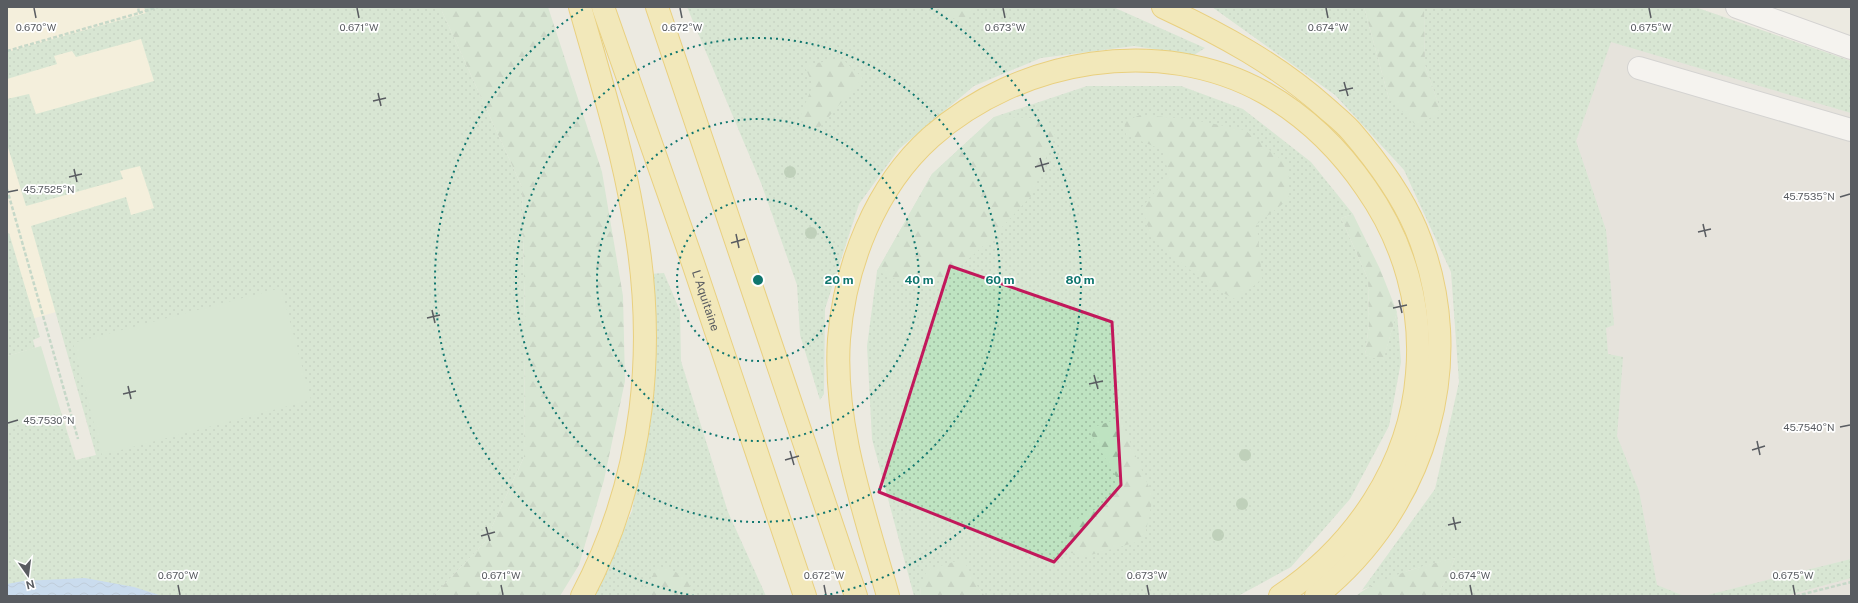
<svg xmlns="http://www.w3.org/2000/svg" width="1858" height="603" font-family="'Public Sans',sans-serif">
<style>
.commercial{fill:#fcf6d5}
.industrial{fill:#dddcd5}
.grass{fill:url(#grass-dots)}
.forest{fill:url(#forest-firs)}
.pitch{fill:#bee3c1}
.water{fill:url(#water-waves)}
.lines{fill:none;stroke-linecap:round;stroke-linejoin:round}
.minor-casing{stroke:#b6b8bd;stroke-width:24}
.tertiary-casing{stroke:#b6b8bd;stroke-width:24}
.motorway-casing{stroke:#e4b208;stroke-width:24}
.path{stroke:#97c3a8;stroke-width:2.5;stroke-dasharray:4 2;stroke-linecap:butt}
.minor{stroke:#fff;stroke-width:22}
.tertiary{stroke:#fff;stroke-width:22}
.motorway{stroke:#f9e68b;stroke-width:22}
.tree{fill:#88b189}
.marked{fill:none;stroke:#c2185b;stroke-width:3;stroke-linejoin:round}
.ticks{fill:none;stroke:#595c61;stroke-width:1.5}
.ring{fill:none;stroke:#0f766e;stroke-width:2;stroke-dasharray:2 4}
.labels{text-anchor:middle;dominant-baseline:central;stroke-width:3.5;stroke-linejoin:round;paint-order:stroke}
.street-label{font-size:12px;fill:#595c61;stroke:#fff}
.ticks-label{font-size:10px;text-anchor:middle;fill:#595c61;stroke:#fff;stroke-width:3.5;stroke-linejoin:round;paint-order:stroke}
.centre{fill:#0f766e;stroke:#fff;stroke-width:2}
.ring-label{font-size:12px;text-anchor:middle;font-weight:bold;fill:#0f766e;stroke:#fff;stroke-width:3.5;stroke-linejoin:round;paint-order:stroke}
</style>
<defs>
<pattern id="grass-dots" width="8" height="8" patternUnits="userSpaceOnUse"><rect width="8" height="8" fill="#bee3c1"/><path d="M2 2h.1M6 6h.1" fill="none" stroke="#9dbba0" stroke-width="1.8" stroke-linecap="round"/></pattern>
<pattern id="forest-firs" width="22" height="20" patternUnits="userSpaceOnUse"><rect width="22" height="20" fill="#bee3c1"/><path d="M5 1l3.5 6h-7zM16 11l3.5 6h-7z" fill="#9dbba0"/></pattern>
<pattern id="water-waves" width="16" height="10" patternUnits="userSpaceOnUse"><rect width="16" height="10" fill="#a1ccfc"/><path d="M0 5q4-4 8 0t8 0" fill="none" stroke="#86a9cf"/></pattern>
</defs>
<rect width="100%" height="100%" fill="#eceae1"/>
<path class="commercial" d="M7,7H320L308,240L7,326Z"/>
<path class="industrial" d="M1424,7H1695L1851,61V596H1436L1447,578L1492,472L1485,243L1425,65Z"/>
<path class="grass" d="M144,7H440L522,187L525,321L524,457L485,542L433,596H7V428L61,412L76,460L96,455L31,226L126,197L131,215L154,208L140,166L120,171L123,179L26,206L7,144V99L29,94L36,114L154,81L141,39L76,57L72,51L54,56L57,64L7,79V52L146,13Z
M687,7H1113L1205,48L1194,55L1134,46L1041,58L974,86L899,149L859,204L825,309L824,394L820,400L800,335L797,285L761,183Z
M1212,7H1364L1389,99L1440,109L1425,65L1424,7H1695L1851,61V113L1611,42L1576,141L1606,230L1614,325L1606,328L1608,354L1623,357L1617,436L1639,491L1657,585L1684,596H1436L1447,578L1455,558L1410,570L1362,590L1435,489L1459,382L1451,272L1404,170L1335,95Z
M1087,86H1181L1243,109L1311,162L1353,214L1341,218L1368,279L1369,324L1365,355L1383,360L1397,312L1401,362L1389,426L1350,499L1291,567L1238,596H985L979,589L920,587L921,596H914L872,439L867,346L877,271L932,174L994,117Z
M9,233L40,337L33,340L35,348L7,356V234Z
M664,273L680,311L681,361L728,512L766,596H593L632,511L649,415V274Z
M1851,559V578L1785,596H1704Z"/>
<path class="forest" d="M440,7H548L602,172L623,296L625,381L604,480L579,565L560,596H433L485,542L524,457L525,321L522,187Z
M943,7H971V15L962,22L944,14Z
M1364,7H1424L1425,65L1440,109L1434,116L1416,125L1389,99Z
M842,59L863,78L816,131L805,126L801,114L813,85L804,65Z
M1140,115L1189,119L1245,130L1289,166V199L1257,224L1262,280L1235,299L1211,287L1151,238L1142,207L1169,176L1163,150L1126,135L1124,122Z
M994,117L1039,118L1056,131L1032,195L991,239L945,280L904,283L877,271L932,174Z
M1353,214L1380,269L1397,312L1383,361L1365,355L1369,324L1368,279L1341,218Z
M1120,418L1153,497L1144,540L1087,556L1066,552L1072,522L1107,503L1118,480L1088,429Z
M1455,558L1447,578L1436,596H1356C1379,577 1426,565 1455,558Z
M963,559L979,589L985,596H921L920,587L927,570Z
M659,566L686,576L695,596H639Z"/>
<path class="pitch" d="M281,288L311,400L102,455L73,343Z
M41,346L61,412L7,428V356Z"/>
<path class="water" d="M85,578L134,587L162,596H7V584L23,581Z"/>
<g class="lines">
<g class="minor-casing">
<path id="minor" d="M1639,68L1851,130"/>
</g>
<g class="tertiary-casing">
<path id="tertiary" d="M1737,7L1851,48"/>
</g>
<g class="motorway-casing">
<g id="motorway">
<path d="M580,7C599,75 621,144 633,214C658,345 645,477 582,596"/>
<path id="s1" d="M603,7L693,263L805,596"/>
<path d="M657,7L856,596"/>
<path d="M1163,7C1221,34 1278,65 1326,108C1335,116 1344,123 1351,131C1376,160 1401,194 1416,229C1471,361 1426,509 1316,596"/>
<path d="M888,596C865,513 833,426 839,339C845,265 875,187 931,137C1019,59 1160,34 1265,93C1305,116 1340,150 1366,188C1404,242 1423,308 1417,374C1410,465 1355,546 1280,596"/>
</g>
</g>
<path class="path" d="M139,13L158,7
M7,51L139,13L138,7
M7,189L78,439
M1796,596L1851,582"/>
<use href="#minor" class="minor"/>
<use href="#tertiary" class="tertiary"/>
<use href="#motorway" class="motorway"/>
</g>
<g class="tree">
<circle cx="790" cy="172" r="6"/>
<circle cx="811" cy="233" r="6"/>
<circle cx="1245" cy="455" r="6"/>
<circle cx="1242" cy="504" r="6"/>
<circle cx="1218" cy="535" r="6"/>
</g>
<path d="M0 0H1858V603H0ZM950,266L1112,322L1121,485L1054,562L879,492Z" fill="#eceae1" fill-opacity=".55" fill-rule="evenodd"/>
<path class="marked" d="M950,266L1112,322L1121,485L1054,562L879,492Z"/>
<path class="ticks" d="M34,8L36,18M357,8L359,18M680,8L682,18M1003,8L1005,18M1326,8L1328,18M1649,8L1651,18M1344,82L1348,96M1339,91L1353,88M378,93L381,106M373,101L386,98M1040,158L1044,172M1035,167L1049,163M74,169L77,182M69,177L82,174M8,192L18,190M1840,197L1850,194M1703,224L1706,237M1698,232L1711,229M736,234L739,248M731,243L745,239M1399,300L1402,313M1393,308L1407,305M432,310L435,323M427,318L440,315M1094,375L1098,389M1089,384L1103,381M128,386L131,399M123,394L136,391M8,423L18,420M1840,427L1850,425M1757,441L1760,455M1752,450L1765,446M790,451L794,465M785,460L799,456M1453,517L1456,530M1448,525L1461,522M486,527L490,541M481,536L495,532M178,585L180,595M501,585L503,595M824,585L826,595M1147,585L1149,595M1470,585L1472,595M1793,585L1795,595"/>
<g class="ring">
<circle cx="758" cy="280" r="81"/>
<circle cx="758" cy="280" r="161"/>
<circle cx="758" cy="280" r="242"/>
<path d="M694 596A322 322 0 0 1 585 8M931 8A322 322 0 0 1 822 596"/>
</g>
<g class="labels">
<g class="street-label">
<text stroke="none"><textPath href="#s1" startOffset="311">L'Aquitaine</textPath></text>
</g>
</g>
<g class="ticks-label">
<text x="36" y="31">0.670°W</text>
<text x="359" y="31">0.671°W</text>
<text x="682" y="31">0.672°W</text>
<text x="1005" y="31">0.673°W</text>
<text x="1328" y="31">0.674°W</text>
<text x="1651" y="31">0.675°W</text>
<text x="49" y="193">45.7525°N</text>
<text x="1809" y="200">45.7535°N</text>
<text x="49" y="424">45.7530°N</text>
<text x="1809" y="431">45.7540°N</text>
<text x="178" y="579">0.670°W</text>
<text x="501" y="579">0.671°W</text>
<text x="824" y="579">0.672°W</text>
<text x="1147" y="579">0.673°W</text>
<text x="1470" y="579">0.674°W</text>
<text x="1793" y="579">0.675°W</text>
</g>
<circle cx="758" cy="280" r="6" class="centre"/>
<g class="ring-label">
<text x="839" y="284">20 m</text>
<text x="919" y="284">40 m</text>
<text x="1000" y="284">60 m</text>
<text x="1080" y="284">80 m</text>
</g>
<rect width="1858" height="603" fill="none" stroke="#595c61" stroke-width="16"/>
<g transform="translate(28 575) rotate(166)" stroke="#ffffff" stroke-width="3" paint-order="stroke">
<path d="M0-3L7 15L0 10L-7 15Z" fill="#595c61"/>
<text y="-6" font-size="11" font-weight="bold" text-anchor="middle" fill="#595c61">N</text>
</g>
</svg>
